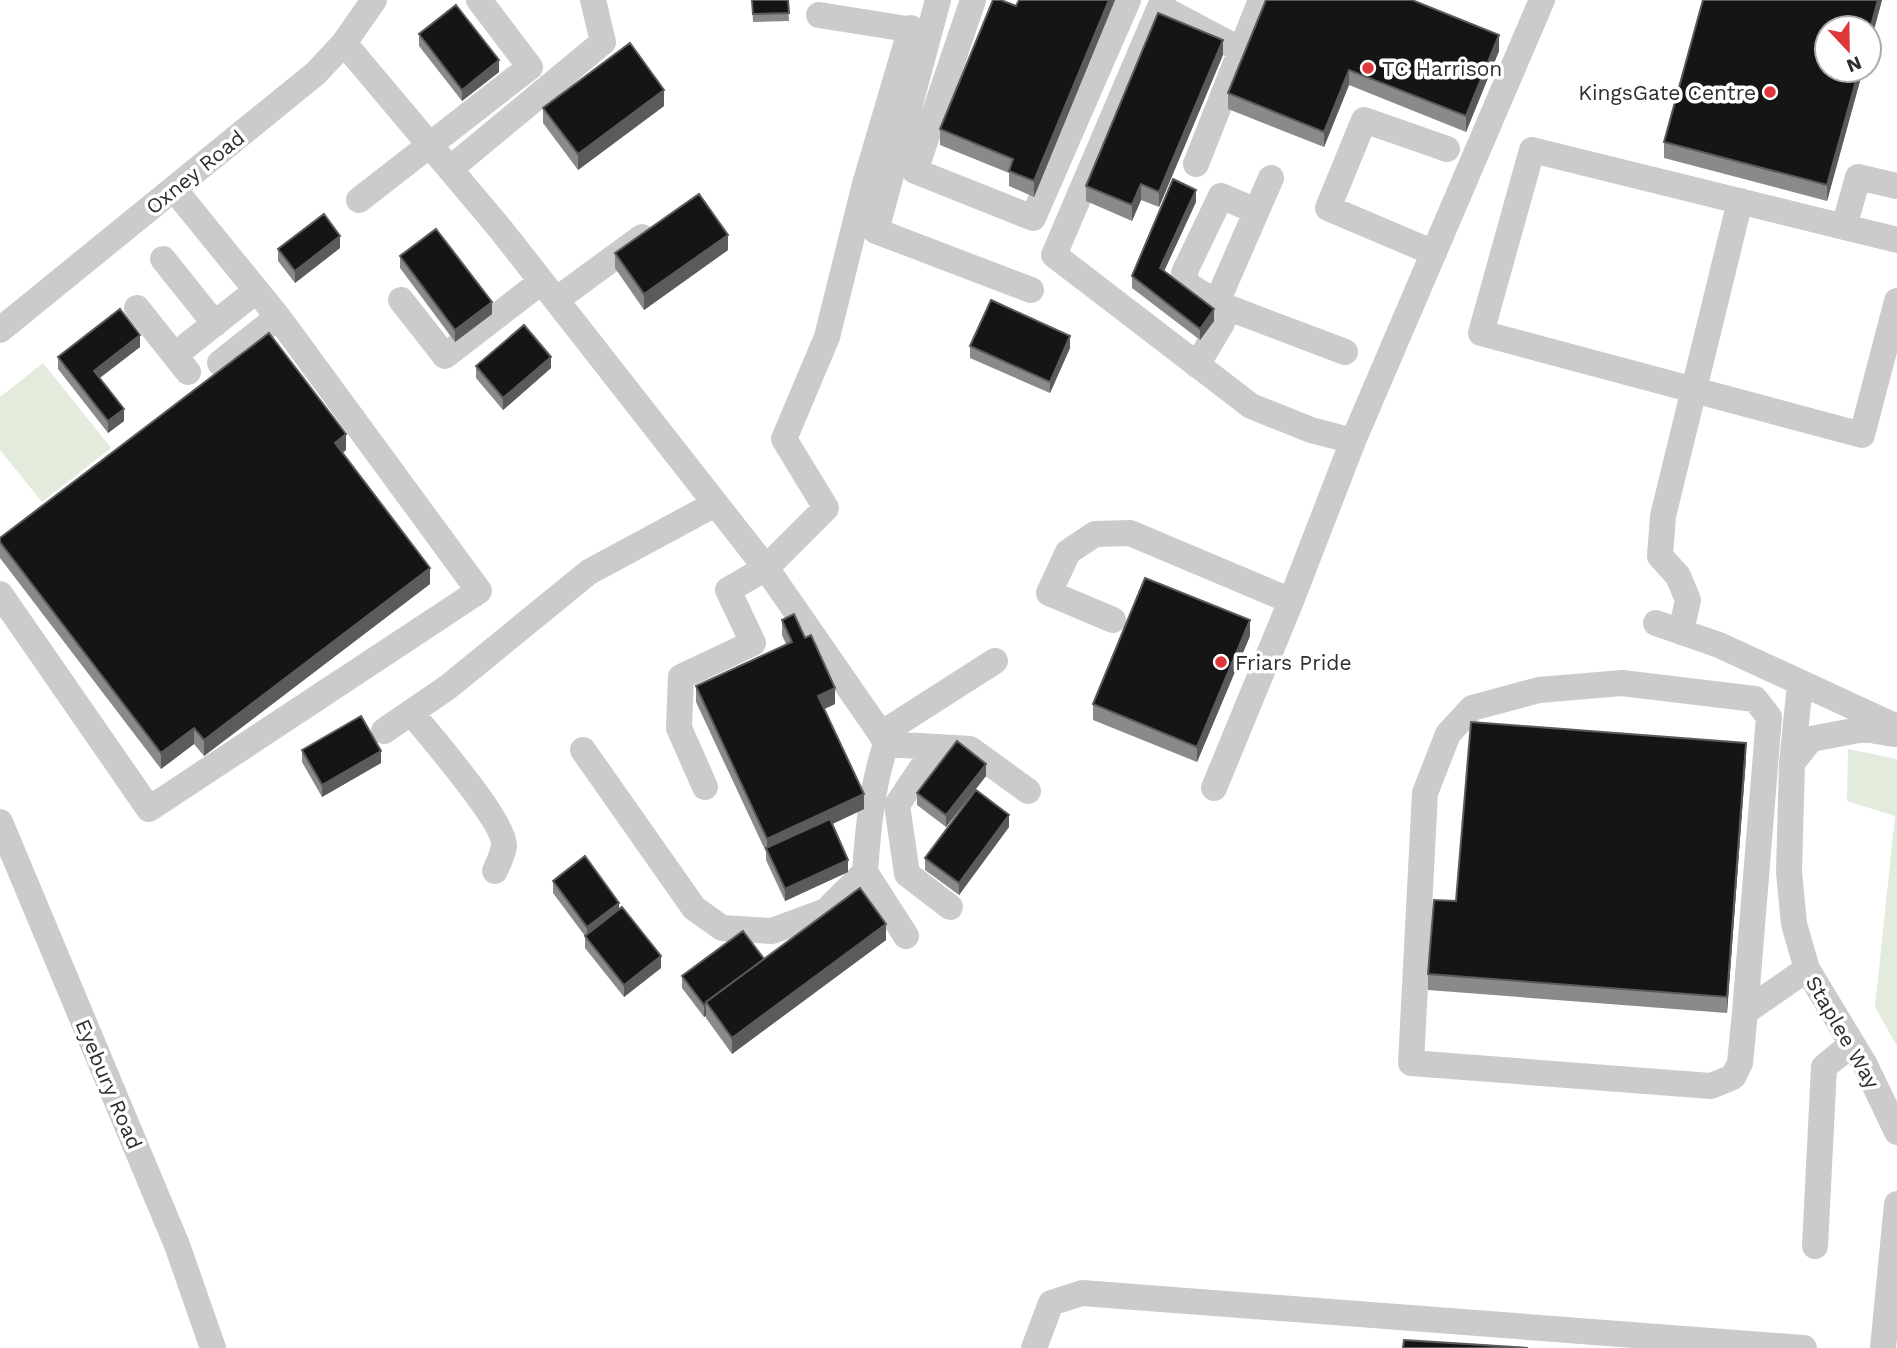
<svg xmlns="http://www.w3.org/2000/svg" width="1897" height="1348" font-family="'Work Sans',sans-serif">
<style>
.green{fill:#e3ebdc}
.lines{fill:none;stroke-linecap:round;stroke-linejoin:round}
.minor{stroke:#cbcbcb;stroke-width:26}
.wall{fill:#8a8a8a}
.shaded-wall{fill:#5b5b5b}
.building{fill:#151515;stroke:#5b5b5b;stroke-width:2}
.poi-dot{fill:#dd3739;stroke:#fff;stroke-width:2.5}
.labels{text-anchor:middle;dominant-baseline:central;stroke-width:7;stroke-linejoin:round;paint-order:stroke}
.poi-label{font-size:21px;fill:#2e2e2e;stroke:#fff;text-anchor:start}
.street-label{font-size:21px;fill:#2e2e2e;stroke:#fff}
</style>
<rect width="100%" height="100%" fill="#fff"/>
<path class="green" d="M43,363L111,448L42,502L0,450V397Z
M1848,749L1897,759V1046L1875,1007L1895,816L1847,801Z"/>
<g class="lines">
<path class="minor" d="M938,0L876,231L1031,290
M973,0L915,171L1033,218L1128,0
M1163,0L1054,255L1251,406L1311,430L1353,441
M1160,7L1241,50L1261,0
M819,15L926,32
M344,43L502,231L766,568L881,734L886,744C872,786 868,828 865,872L826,911L772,931L722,928L694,908L583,750
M1196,164L1241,50
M450,169L603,42L593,0
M359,200L530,67L479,0
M1256,211L1221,196L1184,273L1188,285L1221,305L1345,352
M1844,227L1858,177L1897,186
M1897,240L1532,150L1481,333L1862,435L1897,301
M1434,253L1328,208L1364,120L1447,149
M163,259L215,324
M401,300L445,356L541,282
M556,300L642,237
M137,308L188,372
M0,330L316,73L344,43L374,0
M175,355L256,291
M220,363L278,317
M1197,365L1222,323L1220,295L1271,178
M0,594L149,809L479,591L278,317L174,189
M1113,620L1049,593L1068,552L1095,534L1130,533L1291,601
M1656,623L1719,645L1897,727
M1681,632L1688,600L1678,576L1660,556L1663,516L1740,201
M1800,684L1792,763L1789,872L1794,924L1807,969L1865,1065L1897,1132
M411,712C428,734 506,822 504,846C503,854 498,864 495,871
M384,731L448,687L589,572L715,504
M881,734L995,661
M886,744L970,749L1028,791
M935,748L897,805L907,874L950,907
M1792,763L1811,739L1864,729L1894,734
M705,787L679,728L681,677L753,643L728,590L766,568L826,508L784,439L827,337L865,184L911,28
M1214,788L1291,601L1353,441L1542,0
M0,822L177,1245L213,1348
M865,872L906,936
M1745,1012L1769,717L1755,699L1622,683L1539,690L1472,708L1448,734L1425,793L1411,1063L1711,1086L1733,1077L1740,1063L1745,1012L1807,969
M1815,1246L1824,1067L1852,1044
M1034,1348L1051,1303L1082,1293L1804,1348
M1883,1348L1897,1204"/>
</g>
<path class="wall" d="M752,0H788L789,21L753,22Z
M1019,0H1115L1034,197L1009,186V173L940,145V129L1016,6Z
M1266,0L1499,51L1466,132L1349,85L1324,147L1228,109V93Z
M1882,0L1869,48V28L1863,70L1827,201L1664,158V142Z
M419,34L499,72L462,101L419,46Z
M1223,55L1159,207L1141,200L1132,221L1086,201V186Z
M664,106L578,170L543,123V108Z
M1196,202L1164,271L1214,321L1200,340L1132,288V276Z
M340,248L295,283L278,261V249Z
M728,250L644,310L615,268V253Z
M400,256L492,314L455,342L400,268Z
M970,346L1070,348L1050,393L970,358Z
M140,347L100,378L124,421L108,433L58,369V357Z
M476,366L551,368L503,410L476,378Z
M346,450L343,453L430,584L204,756L194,744L161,769L0,558V538Z
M782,620L835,704L824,709L864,809L832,824L848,872L785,901L766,860V852L696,702V686L786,644L782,635Z
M1250,636L1197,762L1093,720V704Z
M302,750L381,763L322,797L302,762Z
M1746,758L1727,1013L1428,990V974Z
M986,776L946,827L917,805V793Z
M1009,827L959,895L925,870V858Z
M553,881L619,909L661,968L624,997L585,948V936L553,893Z
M886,940L732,1054L706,1018V1016L704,1017L682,988V976L764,959Z"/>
<path class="shaded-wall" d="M1109,0H1115L1034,197V181Z
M1878,0H1882L1869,48V33Z
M1499,35V51L1466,132V116Z
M1223,40V55L1159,207V192Z
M499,60V72L462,101V90Z
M1349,70V85L1324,147V132Z
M1859,70H1863L1827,201V185Z
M664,90V106L578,170V154Z
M1141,184V200L1132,221V205Z
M1196,190V202L1160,280V268Z
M728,235V250L644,310V294Z
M340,236V248L295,283V271Z
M492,302V314L455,342V330Z
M1214,309V321L1200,340V329Z
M140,335V347L94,382V371Z
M1070,336V348L1050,393V382Z
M551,357V368L503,410V398Z
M124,409V421L108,433V421Z
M346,434V450L335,458V443Z
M430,568V584L204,756V740Z
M1250,620V636L1197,762V747Z
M835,688V704L818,712V696Z
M194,728V744L161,769V753Z
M1746,743V758L1727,1013V997Z
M381,751V763L322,797V785Z
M986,764V776L946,827V815Z
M864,794V809L769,854L767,851V839Z
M1009,815V827L959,895V883Z
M848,860V872L785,901V889Z
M619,903V914L587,939V927Z
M886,924V940L732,1054V1038Z
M661,956V968L624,997V985Z
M706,1004V1016L704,1017V1005Z"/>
<path class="building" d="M752,0H788L789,13L753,14Z
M993,0H1001L1016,6L1019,0H1109L1034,181L1009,171L1013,159L940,129Z
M1266,0H1412L1499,35L1466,116L1349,70L1324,132L1228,93Z
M1703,0H1878L1869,33V28H1827V70H1859L1827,185L1664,142Z
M456,5L499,60L462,90L419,34Z
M1158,13L1223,40L1159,192L1141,184L1132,205L1086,186Z
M630,43L664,90L578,154L543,108Z
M1173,179L1196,190L1160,268L1214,309L1200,329L1132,276Z
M699,194L728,235L644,294L615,253Z
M324,214L340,236L295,271L278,249Z
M436,229L492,302L455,330L400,256Z
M991,300L1070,336L1050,382L970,346Z
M120,309L140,335L94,371L124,409L108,421L58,357Z
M524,325L551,357L503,398L476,366Z
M269,333L346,434L335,443L430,568L204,740L194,728L161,753L0,542V538Z
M1145,578L1250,620L1197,747L1093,704Z
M794,614L805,638L811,635L835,688L818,696L864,794L767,839L696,686L792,642L782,620Z
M361,716L381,751L322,785L302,750Z
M1471,722L1746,743L1727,997L1428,974L1434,900L1456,901Z
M957,741L986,764L946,815L917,793Z
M976,790L1009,815L959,883L925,858Z
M830,819L848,860L785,889L766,848Z
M585,856L619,903L587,927L553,881Z
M860,888L886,924L732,1038L706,1002Z
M622,907L661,956L624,985L585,936Z
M743,931L764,959L706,1002V1003L704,1005L682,976Z
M1404,1340L1528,1348H1403Z"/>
<g class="poi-dot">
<circle cx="1368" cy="68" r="7"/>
<circle cx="1770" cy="92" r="7"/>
<circle cx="1221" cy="662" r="7"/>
</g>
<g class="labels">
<g class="poi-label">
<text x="1382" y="68">TC Harrison</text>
<text x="1756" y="92" text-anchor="end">KingsGate Centre</text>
<text x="1235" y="662">Friars Pride</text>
</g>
<g class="street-label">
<text transform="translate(195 172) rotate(-39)">Oxney Road</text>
<text transform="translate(1843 1032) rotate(60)">Staplee Way</text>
<text transform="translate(109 1084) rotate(67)">Eyebury Road</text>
</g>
</g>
<g transform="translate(1848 49) rotate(158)"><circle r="33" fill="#ffffff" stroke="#ababab" stroke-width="2"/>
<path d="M0-5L12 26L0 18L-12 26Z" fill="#dd3739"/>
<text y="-10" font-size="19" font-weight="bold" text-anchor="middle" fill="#2e2e2e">N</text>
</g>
</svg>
